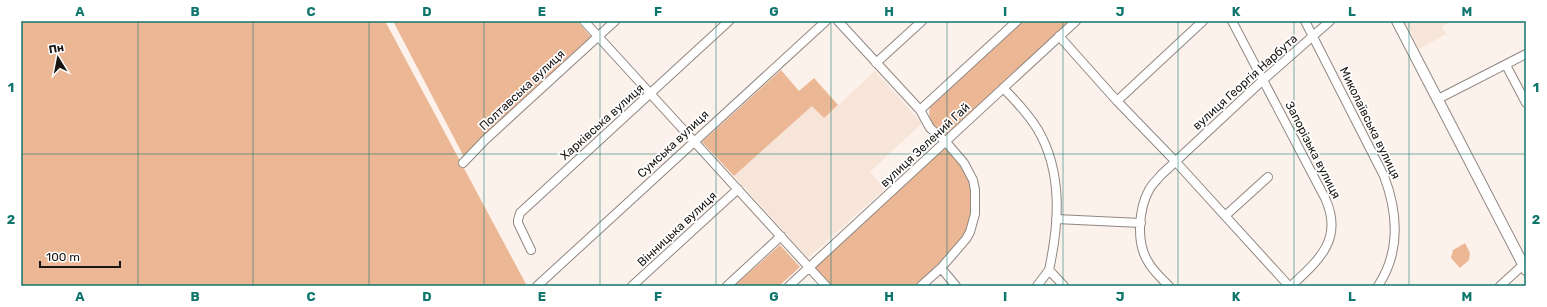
<svg xmlns="http://www.w3.org/2000/svg" width="1547" height="307" font-family="Rubik,sans-serif">
<style>
.built{fill:#f7e5da}
.green{fill:#ecb795}
.lines{fill:none;stroke-linecap:round;stroke-linejoin:round}
.minor-casing{stroke:#918781;stroke-width:10}
.major-casing{stroke:#918781;stroke-width:12}
.minor{stroke:#fff;stroke-width:8}
.major{stroke:#fff;stroke-width:10}
.grid{fill:none;stroke:#0f766e;stroke-width:1;stroke-opacity:0.55}
.labels{text-anchor:middle;dominant-baseline:central;stroke-width:3.5;stroke-linejoin:round;paint-order:stroke}
.street-label{font-size:12px;fill:#181512;stroke:#fff}
.neatline{fill:none;stroke:#0f766e;stroke-width:1.5}
.grid-label{font-size:13px;text-anchor:middle;font-weight:bold;fill:#0f766e}
</style>
<rect width="100%" height="100%" fill="#fdf2eb"/>
<path class="built" d="M1405,21H1453L1442,26L1446,34L1419,49Z
M875,71L922,123L870,172L885,189L808,258L734,176L813,105L824,118Z"/>
<path class="green" d="M21,21H385L527,286H21Z
M393,21H577L592,38L464,157Z
M1020,21H1072L944,137C932,126 926,121 931,103Z
M781,70L799,91L814,78L838,105L824,118L812,106L734,176L702,142Z
M946,142L969,171L972,198L970,218L964,238L916,286H829L809,268Z
M1465,243L1470,253L1469,260L1460,268L1451,258L1453,250Z
M780,245L800,267L779,286H734Z"/>
<g class="lines">
<g class="minor-casing">
<path id="minor" d="M584,21L826,286
M838,21L920,110L930,128L946,142L964,163L973,180L975,190V214L970,232L966,239L941,268L921,286
M1232,21L1325,198C1344,239 1319,260 1291,286
M1305,21L1384,176C1398,213 1401,251 1378,286
M1059,36L1117,101L1176,162L1289,286
M876,63L922,21
M1506,65L1526,103
M1003,88C1016,101 1029,115 1038,130C1063,173 1059,224 1049,270L1064,286
M1438,99L1526,54
M1117,101L1203,21
M920,110L1017,21
M463,163L485,140L615,21
M1225,216L1268,177
M1056,219L1141,223
M531,250L518,223V220L520,213L729,21
M941,268L956,286
M537,286L826,21
M632,286L738,189
M727,286L781,236
M789,286L1076,21
M1037,286L1049,270
M1169,286C1161,278 1152,270 1147,260C1136,241 1139,208 1149,190C1152,184 1157,180 1161,175L1263,80L1330,21
M1500,286L1523,265"/>
</g>
<g class="major-casing">
<path id="major" d="M1397,21L1526,270"/>
</g>
<use href="#minor" class="minor"/>
<use href="#major" class="major"/>
</g>
<path class="grid" d="M138,21V286M253,21V286M369,21V286M484,21V286M600,21V286M716,21V286M831,21V286M947,21V286M1063,21V286M1178,21V286M1294,21V286M1409,21V286M21,154H1526"/>
<g class="labels">
<g class="street-label">
<text transform="translate(1245 82) rotate(-42)">вулиця Георгія Нарбута</text>
<text transform="translate(522 90) rotate(-43)">Полтавська вулиця</text>
<text transform="translate(602 122) rotate(-42)">Харківська вулиця</text>
<text transform="translate(1370 123) rotate(64)">Миколаївська вулиця</text>
<text transform="translate(673 144) rotate(-43)">Сумська вулиця</text>
<text transform="translate(925 145) rotate(-43)">вулиця Зелений Гай</text>
<text transform="translate(1313 150) rotate(63)">Запорізька вулиця</text>
<text transform="translate(677 229) rotate(-43)">Вінницька вулиця</text>
</g>
</g>
<rect width="1547" height="307" fill="none" stroke="#ffffff" stroke-width="44"/>
<g transform="translate(58 58) rotate(350)" stroke="#ffffff" stroke-width="3" paint-order="stroke">
<path d="M0-3L7 15L0 10L-7 15Z" fill="#181512"/>
<text y="-6" font-size="11" font-weight="bold" text-anchor="middle" fill="#181512">Пн</text>
</g>
<path d="M40 261v6h80v-6" fill="none" stroke="#181512" stroke-width="2"/>
<text x="46" y="261" font-size="12" fill="#181512" stroke="#ffffff" stroke-width="3" paint-order="stroke">100 m</text>
<rect x="22" y="22" width="1503" height="263" class="neatline"/>
<g class="grid-label">
<text x="80" y="16">A</text>
<text x="195" y="16">B</text>
<text x="311" y="16">C</text>
<text x="427" y="16">D</text>
<text x="542" y="16">E</text>
<text x="658" y="16">F</text>
<text x="774" y="16">G</text>
<text x="889" y="16">H</text>
<text x="1005" y="16">I</text>
<text x="1120" y="16">J</text>
<text x="1236" y="16">K</text>
<text x="1352" y="16">L</text>
<text x="1467" y="16">M</text>
<text x="11" y="92">1</text>
<text x="1536" y="92">1</text>
<text x="11" y="224">2</text>
<text x="1536" y="224">2</text>
<text x="80" y="301">A</text>
<text x="195" y="301">B</text>
<text x="311" y="301">C</text>
<text x="427" y="301">D</text>
<text x="542" y="301">E</text>
<text x="658" y="301">F</text>
<text x="774" y="301">G</text>
<text x="889" y="301">H</text>
<text x="1005" y="301">I</text>
<text x="1120" y="301">J</text>
<text x="1236" y="301">K</text>
<text x="1352" y="301">L</text>
<text x="1467" y="301">M</text>
</g>
</svg>
